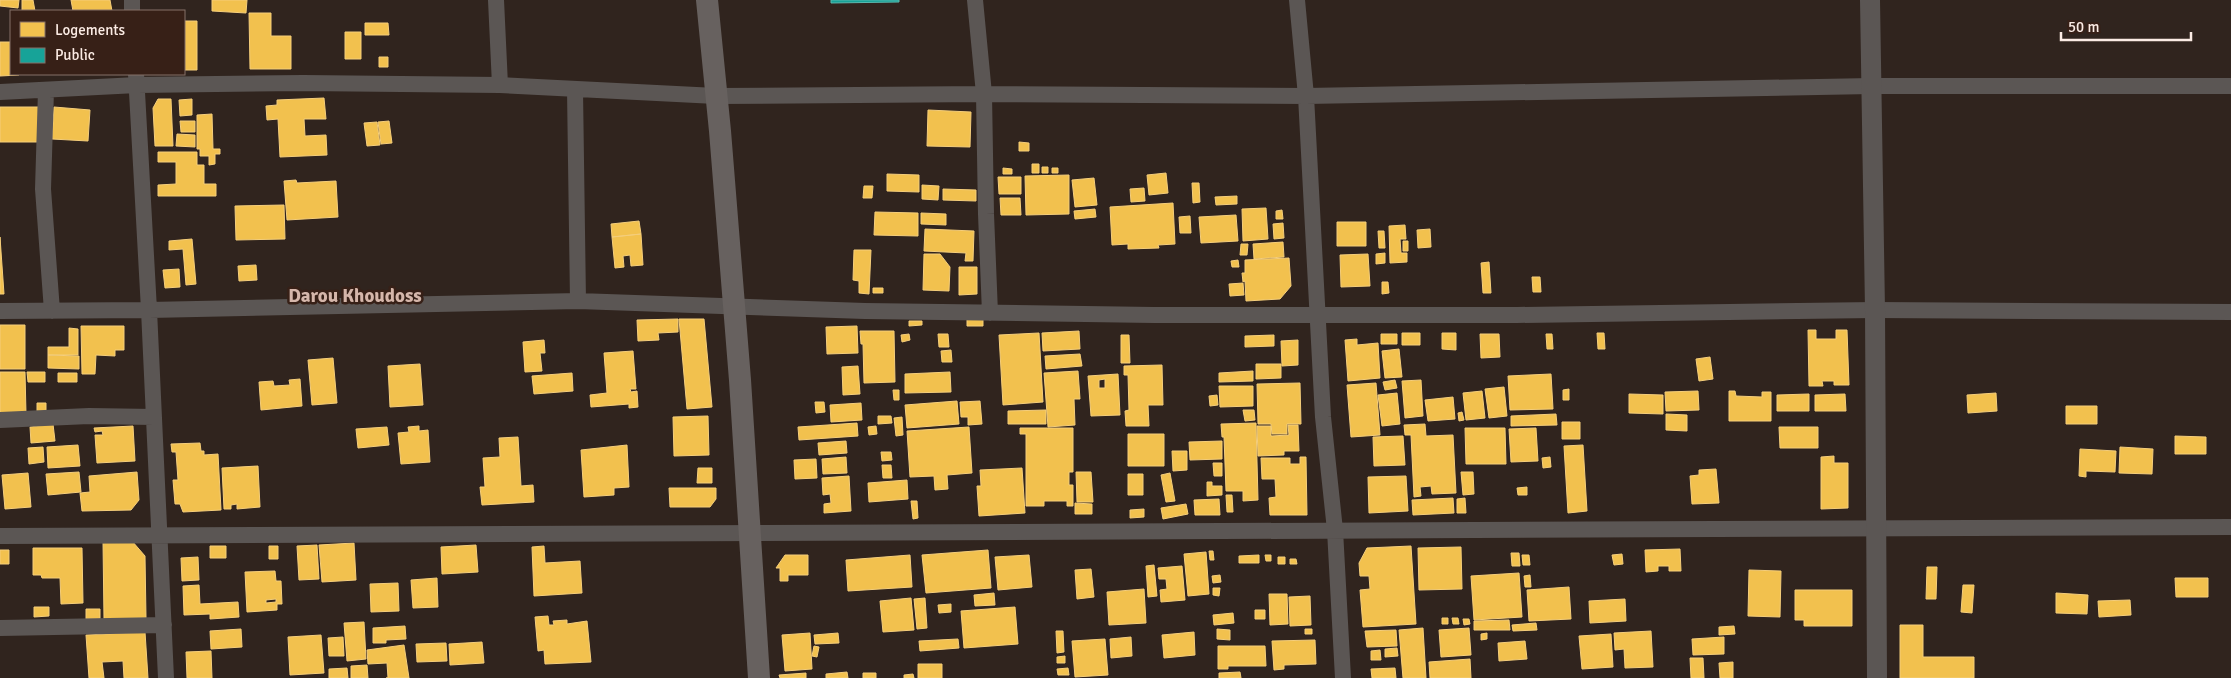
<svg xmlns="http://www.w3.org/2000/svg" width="2231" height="678" font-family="Signika,sans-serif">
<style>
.homes{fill:#f2c14e;stroke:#f5ce7b;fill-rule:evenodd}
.public{fill:#17a398;stroke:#5bb9af}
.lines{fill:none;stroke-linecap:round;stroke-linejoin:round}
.minor{stroke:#5b5654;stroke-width:16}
.tertiary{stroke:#5b5654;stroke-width:20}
.secondary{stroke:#67615f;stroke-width:22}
.labels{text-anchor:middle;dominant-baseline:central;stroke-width:5;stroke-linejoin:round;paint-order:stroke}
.district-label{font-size:19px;font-weight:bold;fill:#d5b6aa;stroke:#372017}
</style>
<rect width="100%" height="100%" fill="#30241e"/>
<path class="homes" d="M0,0H19L18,8L0,6Z
M22,0H33L35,11H22Z
M71,0H110L112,11H73Z
M212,0H247L246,13L212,11Z
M249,13H271V36H291V69H250Z
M184,21H197V70H184Z
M365,23H388L389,35H365Z
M345,32H361V59H345Z
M0,42H11V74H18L19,75L0,76Z
M379,57H388V67H379Z
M324,98L326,119H304L305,136L326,135L327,155L280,157L278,119L267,120L266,106L277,105V100Z
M158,99H171L173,146H155L153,108Z
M192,99V115L180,116L179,100Z
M0,107H39V142H0Z
M54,107L90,110L88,141L52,139Z
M928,110L971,112L970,147L927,146Z
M212,114L213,149H220V154H215V164L209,165V156H200V149H197V115Z
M180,121H195V132H181Z
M389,121L392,143L381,144L378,122Z
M377,122L380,145L367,146L364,123Z
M177,134L195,135V147L176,146Z
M1019,142L1029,143V151H1019Z
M158,152H197V165H204V184H216V196H158V185L176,184V162H158Z
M1032,164H1039V173H1032Z
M1042,167H1048V173H1042Z
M1003,168L1012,169V174H1003Z
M1052,168H1058V173H1052Z
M1166,173L1168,193L1149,195L1147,175Z
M887,174L919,175V192L887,191Z
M1069,175V214L1026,215L1025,176Z
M998,177H1021V194H999Z
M1094,178L1097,205L1075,207L1072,180Z
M296,180L297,183L336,181L338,217L287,220L284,181Z
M1192,183H1199L1200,202L1193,203Z
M922,185L939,186L938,200L922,199Z
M864,186H873L872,198H863Z
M1144,188L1145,201L1131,202L1130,189Z
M943,189L976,190V201L943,200Z
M1237,196V204L1216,205L1215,197Z
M1000,198H1020L1021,215H1001Z
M1173,203L1175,244L1158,245L1159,248L1128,249V244L1112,245L1110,207Z
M284,205L285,239L236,240L235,206Z
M1266,208L1268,239L1243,241L1242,209Z
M1095,209L1096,217L1075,219L1074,211Z
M1282,210L1283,219H1276V211Z
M875,212L918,213V236L874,235Z
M921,213L946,214V225L921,224Z
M1236,215L1238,241L1201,243L1199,217Z
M1190,216L1191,233H1180L1179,217Z
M639,221L641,234L612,237L611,224Z
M1337,222H1366V246H1337Z
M1283,223L1284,238L1274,239L1273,224Z
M1405,225L1406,239H1400L1401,253H1407V262L1390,263L1389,226Z
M925,229L974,231L973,261H965L966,253L924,251Z
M1430,229L1431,247L1418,248L1417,230Z
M1378,231H1384L1385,248H1379Z
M641,234L643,265L631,266L630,255L623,256L624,267L615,268L612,237Z
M0,237L4,294H0Z
M192,239L196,284L186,285L183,249L169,250V241Z
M1403,241H1408V251H1403Z
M1283,242L1284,257L1254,259L1253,244Z
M1241,244H1248L1247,255H1240Z
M854,250H871L869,294L859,293V281L853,280Z
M1385,253V263L1376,264V254Z
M924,254H940L950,267L949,291L923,290Z
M1368,254L1370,286L1341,287L1340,255Z
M1289,258L1291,286L1280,299L1246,301L1245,281L1243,282L1242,273H1245V260Z
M1238,260L1239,267H1232L1231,261Z
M1489,262L1491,293H1483L1481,263Z
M256,265L257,280L239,281L238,266Z
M959,267H977V294L959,295Z
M179,269L180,287L165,288L163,270Z
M1532,277H1540L1541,292H1533Z
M1382,282H1388L1389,293L1382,294Z
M1243,283L1244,295L1230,296L1229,284Z
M873,288H883V293H873Z
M678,319V332L658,333L659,340L638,341L637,320Z
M679,319H704L712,407L687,409Z
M967,319H983V326H967Z
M909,321H922V325L909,326Z
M0,325H25V369H0Z
M81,326H124V350H115V356L96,355L95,374H82Z
M857,326L858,353L827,354L826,327Z
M69,328L78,329V355H48V347H69Z
M1808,330H1816V339H1836V330H1847L1849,385H1834V381H1822L1823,386H1809Z
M860,331H894L895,382L864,383L863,344H861Z
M1079,331L1080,349L1043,351L1042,333Z
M1039,333L1043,402L1003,405L999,335Z
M1402,333H1420V345H1402Z
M1442,333H1456V350L1442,349Z
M1597,333H1604L1605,349H1598Z
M909,334L910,340L902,342L901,335Z
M938,334H948L949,347H939Z
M1381,334H1397V344H1381Z
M1480,334H1499L1500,357L1481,358Z
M1546,334H1552L1553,349H1547Z
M1121,335H1129L1130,363H1121Z
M1274,335V346L1245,347V336Z
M1357,339V345L1378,343L1380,378L1348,381L1345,340Z
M544,340L545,353H540L542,371L525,372L523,342Z
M1298,340V365L1282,366L1281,341Z
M1399,349L1402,377L1385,378L1382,351Z
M951,350L952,362H942L941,351Z
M633,351L636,389H630L631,392L637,391L638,407L629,408V404L591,407L590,395L607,393L604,353Z
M1080,354L1082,366L1046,369L1045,356Z
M48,355L79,356V369L48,368Z
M1710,357L1713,379L1699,381L1696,359Z
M333,358L337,403L312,405L308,360Z
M420,364L423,405L390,407L388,366Z
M1256,364H1281V378L1256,379Z
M1162,365L1163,405H1148L1149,426H1126L1125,411L1129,410L1128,375H1124V366Z
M858,366L860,394L843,395L842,367Z
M1078,371L1080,399H1074L1075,425L1048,427L1044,373Z
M1253,371V381L1219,382V373Z
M0,372H25L26,414L0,415Z
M27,372H45V382H28Z
M950,372L951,392L905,393V374Z
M58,373H77V382H58Z
M572,373L573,391L534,394L532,376Z
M1118,374L1120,415L1091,416L1088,376Z
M1551,374L1553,409L1510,410L1508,376Z
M300,379L302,406L261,410L259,382L273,381L274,386L290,385L289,380Z
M1105,379V388H1099V380Z
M1395,380L1397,388L1385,390L1383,382Z
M1421,380L1423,416L1405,418L1402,381Z
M1300,383L1301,424H1287V434H1272L1271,424H1258L1257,384Z
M1376,383L1380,435L1351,437L1347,385Z
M1219,386H1253V406L1220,407Z
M1504,387L1507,416L1489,418L1485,389Z
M1569,389V400H1563V390Z
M893,390H899V400H894Z
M1482,391L1485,418L1466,420L1463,393Z
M1698,391L1699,410L1666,411L1665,392Z
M1729,391H1735L1736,396L1762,397V392H1771V421H1729Z
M1397,393L1400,424L1382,426L1378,395Z
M1996,393L1997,411L1968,413L1967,395Z
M1629,394L1663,395V414L1629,413Z
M1809,394V411H1777V395Z
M1845,394L1846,411H1815V395Z
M1217,395L1218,405L1210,406L1209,396Z
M1453,397L1455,419L1428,421L1425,400Z
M957,401L959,424L907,428L905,405Z
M980,401L982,424L968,425V417H961L960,402Z
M815,402H824L825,412L816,413Z
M37,403H46V412H37Z
M861,403L862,420L831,422L830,405Z
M2066,406H2097V424H2066Z
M1046,410V424H1008V411Z
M1243,410H1254L1255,420L1245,421Z
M1462,412L1464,420L1459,421L1458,413Z
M1556,414L1557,425L1511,426V416Z
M1666,414L1687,415V431L1666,430Z
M708,416L709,455L674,456L673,417Z
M878,416H891L892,423L878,424Z
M902,417L903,435L896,436L894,418Z
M1562,422H1580V439H1562Z
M857,423L858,436L799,440L798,427Z
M1256,423L1258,500L1243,501V491H1226L1224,437H1222L1221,424Z
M53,424L55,441L31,443L30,427Z
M1425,424L1426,436L1453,435L1456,493L1432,494L1431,486L1420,487L1421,496L1414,497L1411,435H1405L1404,425Z
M1288,425H1298L1299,451H1284V455L1258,456L1257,426H1271V436L1289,435Z
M133,426L135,461L97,463L95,435H103L102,431L95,432L94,428Z
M419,426V431L428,430L430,462L401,464L398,433L409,432L408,427Z
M876,426L877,434L869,435L868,427Z
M387,427L389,445L358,448L356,429Z
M969,427L972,473L947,475L948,489L935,490L934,476L910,477L907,431Z
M1779,427H1818V448H1780Z
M1020,428H1073V472H1069V485H1073V506H1067V501H1044V506H1026V434H1020Z
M1465,428H1505L1506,464H1466Z
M1536,428L1538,461L1511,462L1509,429Z
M1128,434H1164V466H1128Z
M1403,436L1405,465L1374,466L1373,437Z
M2175,436L2206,437V454H2175Z
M518,437L521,486L533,485L534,502L482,505L480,487H485L483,458L500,457L499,438Z
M846,441L847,453L819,455L818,443Z
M1222,441V459L1190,460L1189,442Z
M200,443L201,451H204V455L218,454L221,510L183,512L180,504H175L173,480H178L176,452H172L171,444Z
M78,445L80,466L48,468L47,447Z
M627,445L629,487L614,488V495L584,497L581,450Z
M1583,445L1587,511L1568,513L1564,446Z
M43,447L44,462L29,464L28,448Z
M2120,447L2153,449L2152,474L2119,473Z
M2080,449L2116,451L2115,472L2086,471V477L2079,476Z
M1172,451H1187V470L1173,471Z
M881,452H891L892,460L882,461Z
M1834,456V463H1848V508L1821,509V457Z
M846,457L847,473L823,474L822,459Z
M1300,457H1306L1307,515H1270L1269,498L1276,497L1275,479H1262L1261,458H1290V464H1300Z
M1550,457L1551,467L1543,468L1542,458Z
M816,459L817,478L795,479L794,460Z
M1213,463H1222V476H1214Z
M882,465H891L892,478H883Z
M258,466L260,507L237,509V504L231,505V509H224L222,468Z
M698,468H712V483H697Z
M1022,468L1025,513L979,516L977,486H981L980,470Z
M1716,469L1719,503L1692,504L1690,476L1699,475V470Z
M79,472L81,492L48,495L46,474Z
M137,472L139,500L131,510L82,511L80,493L90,492L89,476Z
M1076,472H1091L1093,502H1077Z
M1461,472H1473L1474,494L1463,495Z
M28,473L31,507L5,509L2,475Z
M1170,473L1175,501L1166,502L1161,475Z
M1128,474H1143V495H1128Z
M849,476L851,511L824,513V504L831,503L830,494L823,495L822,478Z
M1406,476L1408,511L1369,513L1368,477Z
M907,480L908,499L869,502L868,483Z
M1207,482H1212V486H1222V495L1207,496Z
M1527,487V495H1518L1517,488Z
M669,488H716V499L710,507H670Z
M1226,495H1232L1233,512H1227Z
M1453,498L1454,513L1413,515L1412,500Z
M1465,498L1466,513H1457V499Z
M1219,499L1220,515H1195L1194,500Z
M911,501H917L918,518L913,519Z
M1075,503L1092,504V514H1075Z
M1186,504L1188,514L1163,519L1161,508Z
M1144,509V517L1130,518V510Z
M132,541L145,556L146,618L104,619L103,542Z
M354,543L356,580L322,582L319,545Z
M317,545L319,579L299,580L297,546Z
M476,545L478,572L442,574L441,547Z
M210,546H226V558H210Z
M269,546H278V559H269Z
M544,546L545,563L580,561L582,593L534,596L532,547Z
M1411,546L1416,624L1363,627L1360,590L1370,589L1369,576H1360L1359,563L1367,548Z
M1461,547L1462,589L1419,590L1418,548Z
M33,548H82L83,603L61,604L60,578H42L41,575H33Z
M1680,549L1681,571H1669V566H1658V571L1646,572L1645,550Z
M0,550H9V564H0Z
M988,550L991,588L926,593L922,555Z
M1209,551H1213L1214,560H1210Z
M1206,552L1209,594L1188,596L1184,554Z
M1511,553H1519L1520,566H1512Z
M1622,554L1623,564L1614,565L1612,555Z
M785,555H808V575H788V581H780V568H776Z
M910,555L912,587L848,591L846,560Z
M1029,555L1032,587L998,590L995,557Z
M1259,555V563H1239V556Z
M1265,555H1271V561H1266Z
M1522,555H1529L1530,565H1523Z
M198,557L199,580L182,581L181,558Z
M1278,557H1285V564H1278Z
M1290,559H1296L1297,564H1290Z
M1154,565L1157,596L1148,597L1146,566Z
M1182,566L1185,600L1161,602L1160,590L1167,589L1166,579H1159L1158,568Z
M1927,567H1937L1936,599H1926Z
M1091,569L1094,597L1077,599L1075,570Z
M1749,570L1781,571L1780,617L1748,616Z
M275,571L276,581H281L282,604H277V610L247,612L245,572ZM276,599V602L266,603V600Z
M1519,573L1522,617L1474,620L1471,576Z
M1220,575L1221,582L1213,583L1212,576Z
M1530,575L1531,587H1525L1524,576Z
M437,578L438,607L413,608L411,580Z
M2175,578H2208V597H2176Z
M398,583L399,611L371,612L370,584Z
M199,585L200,604L238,602L239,617L210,619V614L184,615L183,586Z
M1963,585H1974L1972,613L1961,612Z
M1569,587L1571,619L1529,621L1527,590Z
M1213,588H1220L1219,596L1213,595Z
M1144,589L1146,623L1109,625L1107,592Z
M1795,590H1852V626H1804V620H1795Z
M994,593L995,605L975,606L974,595Z
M2056,593L2088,595L2087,614L2056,613Z
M1269,594H1287L1288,624L1270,625Z
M1310,596L1311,625L1290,626L1289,597Z
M911,598L914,630L883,632L880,601Z
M925,598L927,628L917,629L914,599Z
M1625,599L1626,621L1590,623L1589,601Z
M2130,600L2131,615L2099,617L2098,601Z
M951,604V612L939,613L938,605Z
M34,607H49V616L34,617Z
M1015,607L1018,644L964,648L961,611Z
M86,609H100V619H86Z
M1255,610H1265V619H1255Z
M1233,613L1234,623L1214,625L1213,615Z
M548,616L549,625H554L553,621L567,620V624L587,621L591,662L545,664L544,650L538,651L535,617Z
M1442,618H1448V624H1442Z
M1452,618H1458L1459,624H1453Z
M1463,619H1469L1470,624L1464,625Z
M1509,620L1510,630H1474V621Z
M364,622L366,659L347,661L344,623Z
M1536,623L1537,630L1513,631L1512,625Z
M1900,625H1923V657H1974V678H1900Z
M405,626L406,639L386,640V643H373V628Z
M1734,626L1735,634L1719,635V627Z
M1423,628L1426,678H1403L1399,630Z
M1469,628L1471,655L1441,657L1439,630Z
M241,629L242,647L211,649L210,631Z
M1217,629L1230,630V640L1217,639Z
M1305,629H1312V634H1305Z
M1396,630L1397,646L1367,647L1365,631Z
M1056,631H1063L1064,652L1057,653Z
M1651,631L1653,667L1625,668L1624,649L1615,650L1614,633Z
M145,632L148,678H124L123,661L102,662L104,678H89L86,635Z
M1194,632L1195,655L1164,658L1162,635Z
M810,633L812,669L785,671L782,635Z
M838,633L839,643L815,644L814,635Z
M1487,633V639L1481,640V634Z
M1611,634L1613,667L1582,669L1579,636Z
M321,635L324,673L290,675L288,637Z
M343,637L344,656H329L328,638Z
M1131,637L1132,656L1111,658L1110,639Z
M1724,637V654L1693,655L1692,639Z
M958,639L959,648L920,651L919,641Z
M1105,639L1108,675L1075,677L1072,641Z
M1315,640L1316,664L1284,665V669L1274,670L1272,641Z
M1525,641L1527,659L1499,661L1498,643Z
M482,642L484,663L450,665L449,644Z
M446,643L447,661L417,662L416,644Z
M404,645L409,678H386H388L387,663L368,664L367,650Z
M814,646L819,647L817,657L812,656Z
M1218,646H1265L1266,666H1228V669H1218Z
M1397,648L1398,656L1385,657V649Z
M1380,650L1381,660H1371V651Z
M211,651L212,678H187L186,652Z
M1065,656V663H1057V657Z
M1690,658H1703L1704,678H1691Z
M1470,659L1471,678H1430L1429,662Z
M1733,662V678H1720L1719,663Z
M918,664H942V678H918Z
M367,665L368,678H351V666Z
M347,668L348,678H329V669Z
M1068,668L1069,675H1058L1057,669Z
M1395,668L1396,678H1372L1371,669Z
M847,672L848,678H826V674Z
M1240,672L1241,678H1219V673Z
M806,673V678H780L779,675Z
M863,673H876V678H863Z
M913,674L914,678H904V675Z"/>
<path class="public" d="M831,0H899V2L831,3Z"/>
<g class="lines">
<path class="minor" d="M132,0V11
M496,0L500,85
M975,0L984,94L986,214L990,313
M1297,0L1306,96L1323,417L1335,530L1343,678
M136,74L149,310L166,678
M46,90L43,189L52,311
M575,90L578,301
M0,92L137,85L303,83L500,85L716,96L984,94L1306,96L1872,86H2231
M0,311L149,310L578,301L865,311L1154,315H1517L1875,310L2231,312
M0,420L89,416L154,417
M0,536L2231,527
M0,628L164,625"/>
<path class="tertiary" d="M1870,0L1875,310L1877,678"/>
<path class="secondary" d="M707,0L720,131L740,380L759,678"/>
</g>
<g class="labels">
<g class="district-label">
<text x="355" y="296">Darou Khoudoss</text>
</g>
</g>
<rect x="10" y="10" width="175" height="65" fill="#372017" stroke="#857169"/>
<rect x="20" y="22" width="25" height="15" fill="#f2c14e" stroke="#857169"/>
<text x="55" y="35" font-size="15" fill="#fbebe4">Logements</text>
<rect x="20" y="48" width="25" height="15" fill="#17a398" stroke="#857169"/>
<text x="55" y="60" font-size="15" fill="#fbebe4">Public</text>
<path d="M2061 32v8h130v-8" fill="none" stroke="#fbebe4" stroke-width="2.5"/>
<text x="2068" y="32" font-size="15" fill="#fbebe4" stroke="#372017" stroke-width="4" paint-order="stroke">50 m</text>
</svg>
